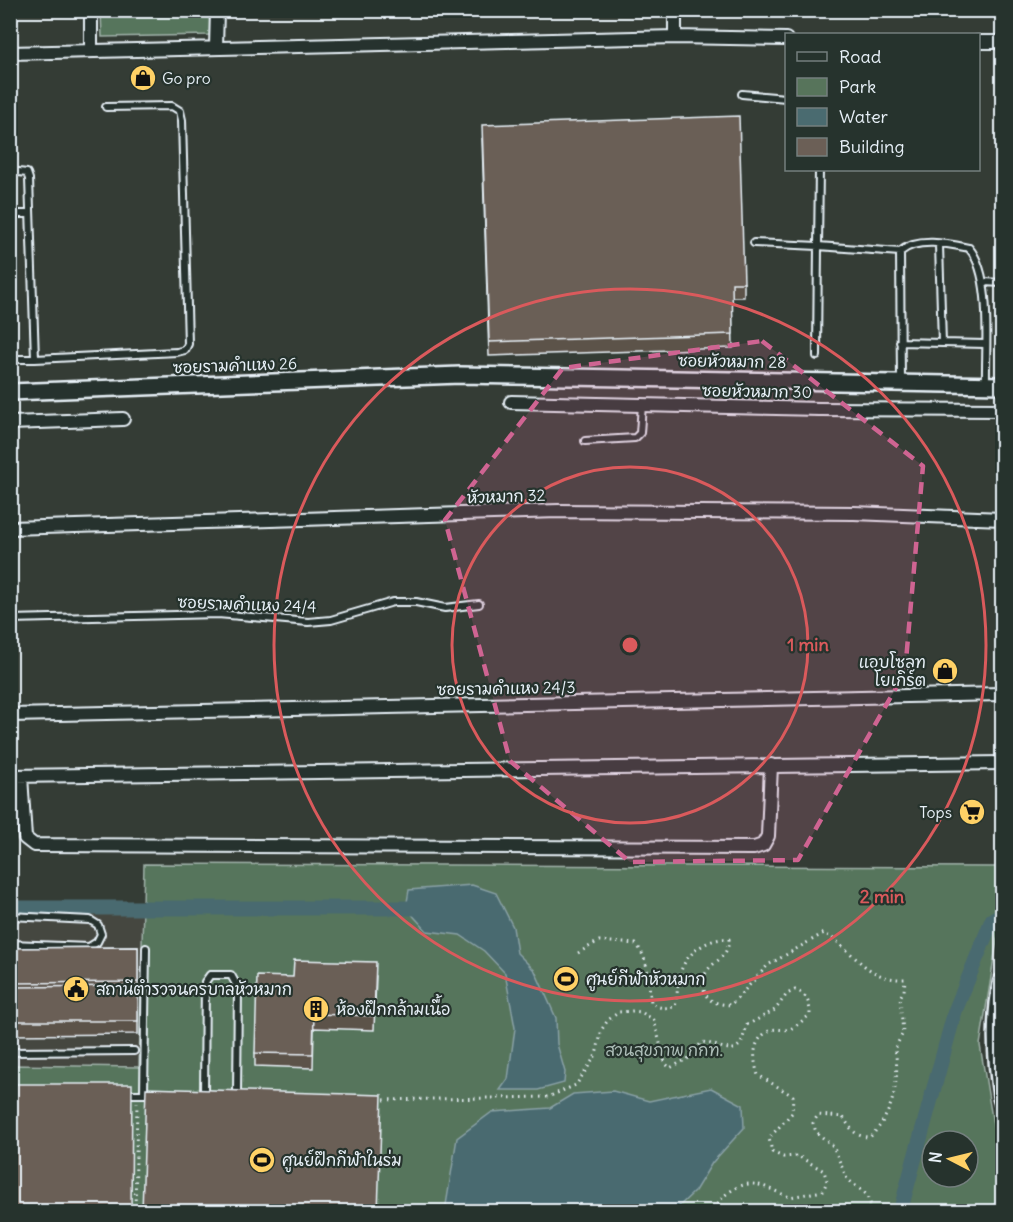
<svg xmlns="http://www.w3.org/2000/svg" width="1013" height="1222" font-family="Delius,'Playpen Sans Thai',sans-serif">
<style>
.built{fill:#44463f}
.green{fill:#57745b;stroke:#a0b2aa;stroke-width:1.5;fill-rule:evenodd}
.water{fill:#4a6b70;stroke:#89a1a6;stroke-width:1.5}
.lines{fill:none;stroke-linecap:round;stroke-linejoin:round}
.canal{stroke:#4a6b70;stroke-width:15}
.service-casing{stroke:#e8f1f8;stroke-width:10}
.minor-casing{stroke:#e8f1f8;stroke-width:16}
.tertiary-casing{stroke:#e8f1f8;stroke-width:20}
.secondary-casing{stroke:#e8f1f8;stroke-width:21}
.path{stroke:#e8f1f8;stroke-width:3;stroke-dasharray:1.5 4.5;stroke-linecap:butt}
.service{stroke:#26332d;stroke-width:6}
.minor{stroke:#26332d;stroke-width:12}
.tertiary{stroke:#26332d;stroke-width:15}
.secondary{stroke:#26332d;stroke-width:16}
.wall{fill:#5c524a;stroke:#e8f1f8;stroke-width:1.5}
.building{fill:#6b5f56;stroke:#e8f1f8;stroke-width:1.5}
.marked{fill:#cf6492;fill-opacity:0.2;stroke:#cf6492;stroke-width:4.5;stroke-dasharray:12 8;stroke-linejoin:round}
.ring{fill:none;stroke:#da5a5c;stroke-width:3}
.labels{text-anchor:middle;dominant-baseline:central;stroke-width:4.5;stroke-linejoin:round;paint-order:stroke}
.poi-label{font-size:16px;fill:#e8f1f8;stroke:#26332d;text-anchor:start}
.street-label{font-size:16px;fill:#e8f1f8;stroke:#26332d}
.park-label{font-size:16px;fill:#aebfb9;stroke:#26332d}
.centre{fill:#da5a5c;stroke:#26332d;stroke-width:3}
.ring-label{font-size:18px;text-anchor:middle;font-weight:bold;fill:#da5a5c;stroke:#26332d;stroke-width:4.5;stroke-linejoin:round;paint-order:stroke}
</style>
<rect width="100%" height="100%" fill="#343c35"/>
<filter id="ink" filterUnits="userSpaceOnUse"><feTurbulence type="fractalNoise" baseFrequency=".0167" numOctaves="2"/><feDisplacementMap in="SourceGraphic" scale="12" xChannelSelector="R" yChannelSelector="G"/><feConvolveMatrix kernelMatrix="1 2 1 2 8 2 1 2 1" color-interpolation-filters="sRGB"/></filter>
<g filter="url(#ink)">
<path class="built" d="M11,911L143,913L139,1067L11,1065Z"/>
<path class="green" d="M101,11H210V35L102,37Z
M144,864L1002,867V910L980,1045L1002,1179V1211L11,1212V1065L139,1067ZM932,1141H968V1177H932Z"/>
<path class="water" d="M472,885L496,893L513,927L517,953L535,971L556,1018L557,1044L565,1072L564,1083L538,1090H500L508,1079L515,1028L505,973L484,951L460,935L427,931L406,908L409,890Z
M711,1088L743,1105L744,1128L712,1163L695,1191L674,1211H445L457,1138L492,1112L550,1108L573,1094L613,1091L649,1101Z"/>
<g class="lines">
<path class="canal" d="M10,908H424
M900,1212L955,1011L992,920L1002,914"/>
<g class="service-casing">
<path id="service" d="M742,94L786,98
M10,171L27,173L29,179L35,359H10
M10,214H30
M754,243L818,246L819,170
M939,245L942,343
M984,282L1002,283
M900,342L985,344
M817,356L818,246L900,252
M35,359L177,352L185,350L188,344L182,120L180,111L172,106L106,107
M901,382L900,252C917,237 949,244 969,248C993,276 985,348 986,384
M585,441L635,438L640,433L642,405
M10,619L218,614L308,622L331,620L393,602H416L445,608L479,604
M10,916L90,920L98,925L101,934L97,942L89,947L10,944
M10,1052L134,1051
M125,1094H154
M144,1094L146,948
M204,1095L205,982L210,975H231L238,988L237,1095"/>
</g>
<g class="minor-casing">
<path id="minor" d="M675,37V10
M978,42H1002
M216,47L217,10
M91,51V10
M10,53L675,37L786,39
M511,402L819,409L1002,410
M10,423L123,419
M10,528L558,511L854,513L1002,519
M10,715L1002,694
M10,776L1002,763
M21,776L25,838L34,845L754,848L763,845L768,836L771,765"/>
</g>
<g class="tertiary-casing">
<path id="tertiary" d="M10,392L460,375L1002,385"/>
</g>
<g class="secondary-casing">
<path id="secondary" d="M1002,982C994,1020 996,1061 1002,1099"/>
</g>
<path class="path" d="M578,953L599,941L636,944C650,961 648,982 651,1002C658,1009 665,1008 675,1007C678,995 677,977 683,966C691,949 712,937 729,939C728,966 699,960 704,990C707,1003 720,1004 731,1005L768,965L824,933C855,950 865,981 905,979L904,991L900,997L903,1033L895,1048C900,1079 894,1114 870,1137C855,1137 851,1129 843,1117L818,1115L813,1123L816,1132L833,1146L847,1179L866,1194L874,1212
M378,1100L548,1097L576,1085L596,1055L602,1029L608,1020L619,1012L633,1011L641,1012L654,1020L665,1063L670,1068L689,1058L702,1042C713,1043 723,1050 735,1049L741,1044L747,1025L775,1010L787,994L795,990C807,994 810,1003 810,1015C804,1019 797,1026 790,1029C784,1031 777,1028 771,1030C751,1039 753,1059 758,1075L793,1096L792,1113L769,1138L772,1152L783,1157L798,1156L824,1171L827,1181L823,1191L790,1197C766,1189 754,1175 729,1192C721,1198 718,1202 716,1212
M135,1212L137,1102
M779,1212H787"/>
<use href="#service" class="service"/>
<use href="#minor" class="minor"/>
<use href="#tertiary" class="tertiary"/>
<use href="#secondary" class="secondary"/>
</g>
<path class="wall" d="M482,139L744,283V297H732L733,348L489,356Z
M138,947V1034L10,1035V948Z
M376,976L374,1030L314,1028L313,1068L255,1066V1053L293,977Z"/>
<path class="building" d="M739,116L744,283H732L733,334L489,342L482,125Z
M138,947V982L10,983V948Z
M294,960L376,962L374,1016L314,1014L313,1054L255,1053L257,976L293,977Z
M138,986V1021H10V987Z
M10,1084H132L131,1212H10Z
M146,1088L382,1095L378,1212H142Z"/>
</g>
<path class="marked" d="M762,341L923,466L905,672L798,860L630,862L510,761L445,520L563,368Z"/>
<g class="ring">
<circle cx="630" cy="645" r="178"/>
<circle cx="630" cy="645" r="356"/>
</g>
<defs>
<g id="shop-disc" transform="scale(1.35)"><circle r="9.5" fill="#ffd166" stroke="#26332d"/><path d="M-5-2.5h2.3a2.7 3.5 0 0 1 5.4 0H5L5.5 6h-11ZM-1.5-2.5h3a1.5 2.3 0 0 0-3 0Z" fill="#111"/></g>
<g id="supermarket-disc" transform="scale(1.35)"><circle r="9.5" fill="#ffd166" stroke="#26332d"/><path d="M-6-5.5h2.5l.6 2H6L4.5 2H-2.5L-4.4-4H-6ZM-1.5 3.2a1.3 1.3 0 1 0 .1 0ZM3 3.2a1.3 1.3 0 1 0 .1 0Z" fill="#111"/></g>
<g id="stadium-disc" transform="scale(1.35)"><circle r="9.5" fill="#ffd166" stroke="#26332d"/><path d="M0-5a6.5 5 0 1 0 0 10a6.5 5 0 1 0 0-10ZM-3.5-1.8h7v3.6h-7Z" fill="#111"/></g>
<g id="civic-disc" transform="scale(1.35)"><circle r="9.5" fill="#ffd166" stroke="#26332d"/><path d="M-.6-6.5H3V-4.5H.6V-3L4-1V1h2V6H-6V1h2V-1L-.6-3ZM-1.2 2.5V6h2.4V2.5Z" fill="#111"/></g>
<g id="building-disc" transform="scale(1.35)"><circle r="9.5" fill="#ffd166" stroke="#26332d"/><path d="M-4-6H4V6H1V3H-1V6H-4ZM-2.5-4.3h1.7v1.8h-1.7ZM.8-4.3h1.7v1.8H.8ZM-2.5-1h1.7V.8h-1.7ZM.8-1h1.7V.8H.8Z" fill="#111"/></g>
</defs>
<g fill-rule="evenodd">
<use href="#shop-disc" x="143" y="78"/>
<use href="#shop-disc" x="945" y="671"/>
<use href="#supermarket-disc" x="972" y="812"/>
<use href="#stadium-disc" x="566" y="979"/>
<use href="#civic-disc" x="76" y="989"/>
<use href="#building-disc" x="316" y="1009"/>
<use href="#stadium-disc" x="262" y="1160"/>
</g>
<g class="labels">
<g class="poi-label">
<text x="162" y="78">Go pro</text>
<text x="926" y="662" text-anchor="end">แอบโซลูท<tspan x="926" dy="18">โยเกิร์ต</tspan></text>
<text x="952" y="812" text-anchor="end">Tops</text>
<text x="586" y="979">ศูนย์กีฬาหัวหมาก</text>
<text x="96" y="989">สถานีตำรวจนครบาลหัวหมาก</text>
<text x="336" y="1009">ห้องฝึกกล้ามเนื้อ</text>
<text x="282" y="1160">ศูนย์ฝึกกีฬาในร่ม</text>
</g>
<g class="street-label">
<text transform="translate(732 361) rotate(1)">ซอยหัวหมาก 28</text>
<text transform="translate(235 365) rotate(-2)">ซอยรามคำแหง 26</text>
<text transform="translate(757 391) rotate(1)">ซอยหัวหมาก 30</text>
<text transform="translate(506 496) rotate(-2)">หัวหมาก 32</text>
<text transform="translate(247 604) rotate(2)">ซอยรามคำแหง 24/4</text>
<text transform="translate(506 688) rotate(-1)">ซอยรามคำแหง 24/3</text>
</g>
<g class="park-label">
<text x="664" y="1050">สวนสุขภาพ กกท.</text>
</g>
</g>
<circle cx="630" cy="645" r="9" class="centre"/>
<g class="ring-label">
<text x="808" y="651">1 min</text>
<text x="882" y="903">2 min</text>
</g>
<rect width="1013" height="1222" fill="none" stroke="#26332d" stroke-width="36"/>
<rect x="18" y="18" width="977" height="1186" fill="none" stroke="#e8f1f8" stroke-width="2" filter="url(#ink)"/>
<rect x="785" y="33" width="195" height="138" fill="#26332d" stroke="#747f7e" stroke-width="1.5"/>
<rect x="797" y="52" width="30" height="9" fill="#26332d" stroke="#747f7e" stroke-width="1.5"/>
<text x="839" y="63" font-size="18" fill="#e8f1f8">Road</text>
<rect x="797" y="78" width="30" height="18" fill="#57745b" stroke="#747f7e" stroke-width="1.5"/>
<text x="839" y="93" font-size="18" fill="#e8f1f8">Park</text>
<rect x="797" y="108" width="30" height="18" fill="#4a6b70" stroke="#747f7e" stroke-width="1.5"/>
<text x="839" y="123" font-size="18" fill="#e8f1f8">Water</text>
<rect x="797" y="138" width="30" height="18" fill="#6b5f56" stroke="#747f7e" stroke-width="1.5"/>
<text x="839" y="153" font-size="18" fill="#e8f1f8">Building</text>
<g transform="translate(950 1159) rotate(277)"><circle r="28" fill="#26332d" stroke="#747f7e" stroke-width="1.5"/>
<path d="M0-4.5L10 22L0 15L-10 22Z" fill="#ffd166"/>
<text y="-9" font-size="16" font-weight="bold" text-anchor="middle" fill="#e8f1f8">N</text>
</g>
</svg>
